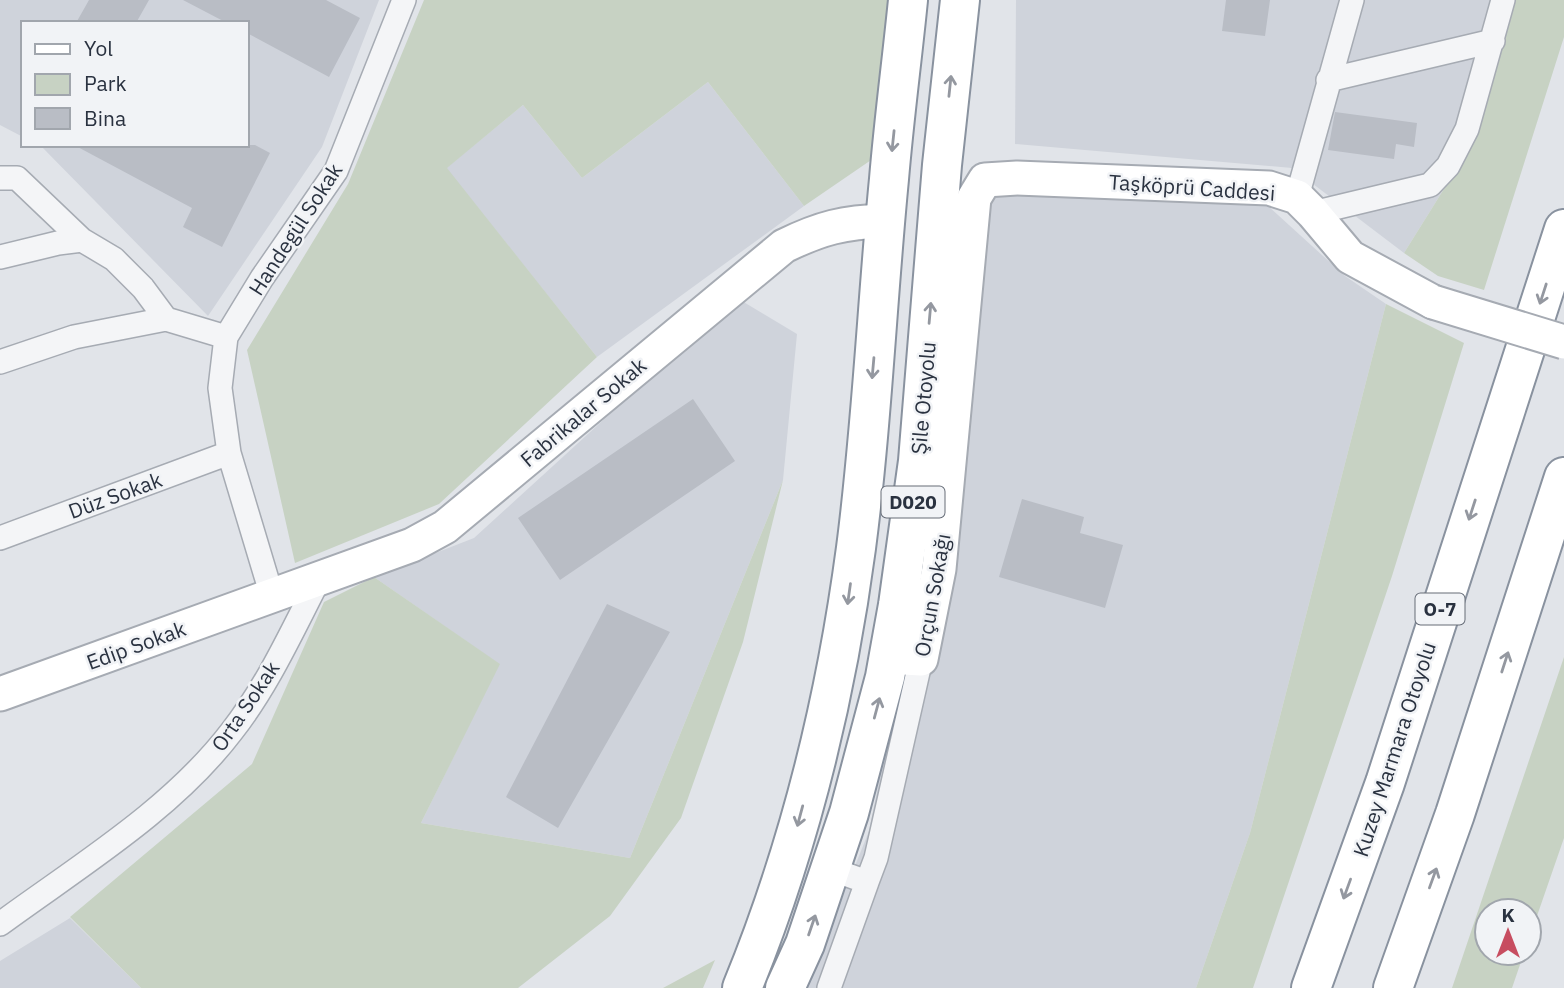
<svg xmlns="http://www.w3.org/2000/svg" width="1564" height="988" font-family="'IBM Plex Sans',sans-serif">
  <rect width="100%" height="100%" fill="#e1e4e9"/>
  <path fill="#cfd3db" d="M0,0H379L322,147L208,316L40,145H247V23H23V137L0,125Z
    M1016,0H1516L1467,152L1404,253L1292,168L1015,144Z
    M708,82L804,206L597,357L446,168L523,105L582,178Z
    M1027,189L1266,204L1345,276L1386,304L1250,833L1196,988H806L869,831L923,560L957,203Z
    M737,298L797,334L783,480L630,858L421,823L499,664L374,577L474,538Z
    M70,918L141,988H0V961Z"/>
  <path fill="#c7d2c3" d="M424,0H891L877,156L804,206L708,82L582,178L523,105L447,168L597,357L439,504L295,563L247,350L348,184Z
    M1516,0H1564V37L1484,290L1438,276L1404,253L1467,152Z
    M1386,304L1464,343L1392,576L1253,988H1196L1250,833Z
    M783,480L743,642L681,818L610,916L518,988H141L70,917L252,764L324,602L374,577L500,664L421,823L630,858Z
    M1564,657V838L1529,939V911H1487V953H1524L1512,988H1452Z
    M715,960L703,988H663Z"/>
  <path fill="#b9bdc5" d="M89,0H149L136,23H76Z
    M183,0H326L360,18L329,77L247,33V23H227Z
    M1226,0H1270L1265,36L1222,31Z
    M1335,112L1417,123L1414,147L1396,144L1394,159L1328,150Z
    M74,145H255L270,153L222,247L183,227L192,208Z
    M693,399L735,461L560,580L518,518Z
    M1022,499L1084,517L1080,533L1123,545L1105,608L999,577Z
    M607,604L670,632L558,828L506,797Z"/>
  <g fill="none" stroke-linecap="round" stroke-linejoin="round">
    <defs>
      <path id="street" d="M1328,80L1493,41
        M0,178H17L82,240L114,259L143,288L166,319L226,337
        M1297,197L1352,0
        M1313,213L1430,185L1448,166L1467,129L1503,0
        M0,257L58,243L82,240
        M0,362L74,337L166,319
        M0,538L229,453
        M272,596L229,453L220,388L226,337L262,278L336,171L404,0
        M831,869L867,882L876,858L921,659
        M0,924C79,866 172,810 232,731C268,685 292,631 319,579
        M829,988L867,882"/>
      <path id="secondary" d="M888,657L921,659L939,569L974,198L985,180L1017,178L1269,188L1297,197L1313,213L1350,257L1433,302
        M0,694L412,545L445,527L784,246C821,228 844,222 885,221"/>
      <path id="highway" d="M742,988C799,849 836,698 856,548C872,426 877,302 889,179C894,119 902,60 908,0
        M785,988L805,944L849,813L885,677L898,605L918,461L942,165L960,0
        M1311,988L1385,783L1564,229
        M1393,988L1455,814L1564,477"/>
    </defs>
    <use href="#street" stroke="#a6abb3" stroke-width="26"/>
    <use href="#secondary" stroke="#a6abb3" stroke-width="37"/>
    <use href="#highway" stroke="#89929f" stroke-width="42"/>
    <use href="#street" stroke="#f4f5f7" stroke-width="23"/>
    <use href="#secondary" stroke="#fff" stroke-width="33"/>
    <use href="#highway" stroke="#fff" stroke-width="38"/>
    <defs>
      <path id="secondary-bridge" d="M1433,302L1564,342"/>
    </defs>
    <use href="#secondary-bridge" stroke="#a6abb3" stroke-width="37" stroke-linecap="butt"/>
    <use href="#secondary-bridge" stroke="#fff" stroke-width="33"/>
  </g>
  <defs><path id="oneway-shaft" d="M-6 0H5M1.5-3L5.5 0L1.5 3" fill="none" stroke-width="1.6" stroke-linecap="round" stroke-linejoin="round" transform="scale(1.75)"/></defs>
  <g stroke="#9498a0">
    <use href="#oneway-shaft" transform="translate(950 86) rotate(-84)"/>
    <use href="#oneway-shaft" transform="translate(893 141) rotate(96)"/>
    <use href="#oneway-shaft" transform="translate(1543 294) rotate(108)"/>
    <use href="#oneway-shaft" transform="translate(930 313) rotate(-85)"/>
    <use href="#oneway-shaft" transform="translate(873 368) rotate(95)"/>
    <use href="#oneway-shaft" transform="translate(1472 510) rotate(108)"/>
    <use href="#oneway-shaft" transform="translate(849 594) rotate(98)"/>
    <use href="#oneway-shaft" transform="translate(1505 662) rotate(-72)"/>
    <use href="#oneway-shaft" transform="translate(877 708) rotate(-75)"/>
    <use href="#oneway-shaft" transform="translate(800 816) rotate(105)"/>
    <use href="#oneway-shaft" transform="translate(1433 878) rotate(-70)"/>
    <use href="#oneway-shaft" transform="translate(1347 889) rotate(110)"/>
    <use href="#oneway-shaft" transform="translate(812 925) rotate(-71)"/>
  </g>
  <g text-anchor="middle" dominant-baseline="central" stroke-width="5" stroke-linejoin="round" paint-order="stroke">
    <g fill="#f1f3f6" stroke="#666c77" stroke-width="2">
      <rect x="881.5" y="486.5" width="63" height="31" rx="5"/>
      <rect x="1415.5" y="593.5" width="49" height="31" rx="5"/>
    </g>
    <g font-size="19" font-weight="bold" fill="#2a3240">
      <text x="913" y="502">D020</text>
      <text x="1440" y="609">O-7</text>
    </g>
    <g font-size="21" fill="#2a3240" stroke="#f1f3f6">
      <text transform="translate(1192 187) rotate(4)">Taşköprü Caddesi</text>
      <text transform="translate(295 229) rotate(-57)">Handegül Sokak</text>
      <text transform="translate(923 398) rotate(-85)">Şile Otoyolu</text>
      <text transform="translate(583 412) rotate(-40)">Fabrikalar Sokak</text>
      <text transform="translate(115 495) rotate(-20)">Düz Sokak</text>
      <text transform="translate(932 595) rotate(-80)">Orçun Sokağı</text>
      <text transform="translate(136 645) rotate(-20)">Edip Sokak</text>
      <text transform="translate(245 706) rotate(-56)">Orta Sokak</text>
      <text transform="translate(1394 749) rotate(-72)">Kuzey Marmara Otoyolu</text>
    </g>
  </g>
  <rect x="21" y="21" width="228" height="126" fill="#f1f3f6" stroke="#a1a6ad" stroke-width="2"/>
  <rect x="35" y="44" width="35" height="10" fill="#ffffff" stroke="#a1a6ad" stroke-width="2"/>
  <text x="84" y="56" font-size="21" fill="#2a3240">Yol</text>
  <rect x="35" y="74" width="35" height="21" fill="#c7d2c3" stroke="#a1a6ad" stroke-width="2"/>
  <text x="84" y="91" font-size="21" fill="#2a3240">Park</text>
  <rect x="35" y="108" width="35" height="21" fill="#b9bdc5" stroke="#a1a6ad" stroke-width="2"/>
  <text x="84" y="126" font-size="21" fill="#2a3240">Bina</text>
  <g transform="translate(1508 932)"><circle r="33" fill="#f1f3f6" stroke="#a1a6ad" stroke-width="2"/>
  <path d="M0-5L12 26L0 18L-12 26Z" fill="#c74d60"/>
  <text y="-10" font-size="19" font-weight="bold" text-anchor="middle" fill="#2a3240">K</text>
  </g>
</svg>
